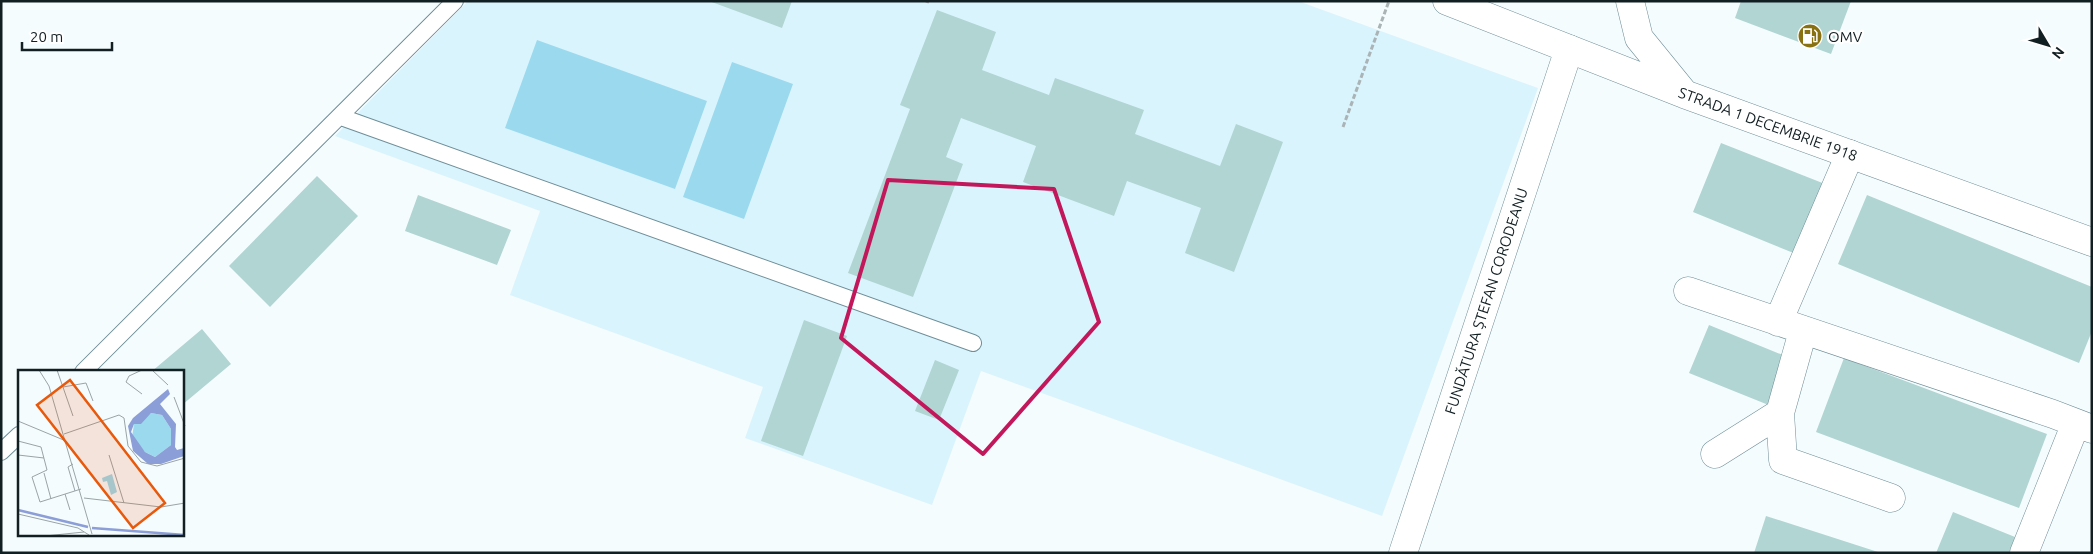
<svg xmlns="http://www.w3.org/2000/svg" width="2093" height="554" font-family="Ubuntu,sans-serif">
  <rect width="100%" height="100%" fill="#f5fcfe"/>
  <path fill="#daf4fd" d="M468,1H1298L1538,88L1382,516L981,371L932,505L745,438L763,387L510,295L540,211L335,136Z"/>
  <path fill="#9bdaee" d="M537,40L707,101L675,189L505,128Z
    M732,62L793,84L744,219L683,197Z"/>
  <path fill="#b0d5d3" d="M709,1H792L782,28Z
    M1741,1H1851L1831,54L1735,18Z
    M937,10L996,32L982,70L1049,95L1055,78L1144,110L1135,134L1220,166L1236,124L1283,142L1234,272L1185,253L1201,208L1127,181L1114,216L1023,182L1036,146L961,118L946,157L963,164L913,297L848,273L910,109L900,105Z
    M1721,143L1825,184L1796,254L1693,212Z
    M317,176L358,216L270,307L229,266Z
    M418,195L511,230L497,265L405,231Z
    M1867,195L2092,287V331L2079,363L1838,264Z
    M804,320L847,336L803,456L761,441Z
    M1709,325L1790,358L1771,406L1689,373Z
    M202,329L231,364L182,405V372H151Z
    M1844,358L2047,434L2019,508L1816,432Z
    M935,360L959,370L939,420L915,411Z
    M1953,512L2015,537L2009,553H1936Z
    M1766,516L1878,552V553H1754Z"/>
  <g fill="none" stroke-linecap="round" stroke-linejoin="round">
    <defs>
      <path id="service" d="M341,117L973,343
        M83,372L455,1
        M1,452L19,435"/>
      <path id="minor" d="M1688,291L2053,414L2092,429
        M1778,322L1850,154
        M1780,413L1783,460L1891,498
        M1715,454L1780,413L1803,331
        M1403,553L1569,49
        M2024,553L2076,423"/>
      <path id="primary" d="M1447,1L1684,94L2092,242
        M1630,1L1639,38L1683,92"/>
    </defs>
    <use href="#service" stroke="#6e8e98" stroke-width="18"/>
    <use href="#minor" stroke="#6e8e98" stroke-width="29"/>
    <use href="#primary" stroke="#6e8e98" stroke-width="29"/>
    <path stroke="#aab3b5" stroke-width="3" stroke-dasharray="5 2.5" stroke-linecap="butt" d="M926,1L929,2
      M1343,127L1389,1"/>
    <use href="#service" stroke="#fff" stroke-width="16"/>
    <use href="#minor" stroke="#fff" stroke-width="28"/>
    <use href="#primary" stroke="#fff" stroke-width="28"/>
  </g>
  <path fill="none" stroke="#c2185b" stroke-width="4" stroke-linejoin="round" d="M888,180L1054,189L1099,322L983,454L841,338Z"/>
  <defs>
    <symbol id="fuel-disc" viewBox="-11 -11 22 22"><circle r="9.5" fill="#897010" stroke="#fff"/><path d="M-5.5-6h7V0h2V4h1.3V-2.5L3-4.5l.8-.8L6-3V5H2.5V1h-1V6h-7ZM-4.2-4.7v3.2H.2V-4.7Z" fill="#fff"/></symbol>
  </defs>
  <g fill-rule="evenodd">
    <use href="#fuel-disc" x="1796" y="22" width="28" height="28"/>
  </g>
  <g text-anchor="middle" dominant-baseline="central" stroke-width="4.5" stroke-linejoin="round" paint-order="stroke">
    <g font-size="15" fill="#111e22" stroke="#fff" text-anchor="start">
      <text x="1828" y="36">OMV</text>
    </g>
    <g font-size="15" fill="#111e22" stroke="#fff">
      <text transform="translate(1768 124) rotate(20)">STRADA 1 DECEMBRIE 1918</text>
      <text transform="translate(1486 301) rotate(-72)">FUNDĂTURA ȘTEFAN CORODEANU</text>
    </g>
  </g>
  <g transform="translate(18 370)">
    <rect width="166" height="166" fill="#f5fcfe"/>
    <path d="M133,43L144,45L153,59V75L137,87L127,82L114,67L116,54ZM94,104L99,122L93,125L89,111L85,112L84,108Z" fill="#9bdaee"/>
    <path d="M150,19L152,24L142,34L158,54L157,77L159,80L166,78V86L143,94H130L115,81L110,56L115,48ZM133,43L144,45L153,59V75L137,87L127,82L113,62L116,54H123Z" fill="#8b9ed7" fill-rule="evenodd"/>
    <path fill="none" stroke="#8b9ed7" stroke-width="2.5" d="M0,140L70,157M74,158L167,165"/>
    <path fill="none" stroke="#9aa3a6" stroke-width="1" d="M21,0L31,16L74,164M39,0L55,46M124,0L111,6L108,12L124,24M134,0L150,15M45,17L68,13L75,31M156,27L167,56M0,51L48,71M46,64L101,45L106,48L110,76L123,92L139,96L167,88M0,71L23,77L29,100L14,107L22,132L63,119M0,85L26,88M91,85L106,133M55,94L50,97L57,121M26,103L33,129M47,124L52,140M66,128L143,137L167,133M0,144L60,158L71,165M27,166L66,162"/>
    <path fill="#e8590c" fill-opacity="0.15" stroke="#e8590c" stroke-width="2.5" d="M52,10L147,133L115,158L19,35Z"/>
    <rect width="166" height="166" fill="none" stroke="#111e22" stroke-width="2.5"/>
  </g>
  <rect width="2093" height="554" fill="none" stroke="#111e22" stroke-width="5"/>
  <g transform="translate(2048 45) rotate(128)" stroke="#ffffff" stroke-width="4" paint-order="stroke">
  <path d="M0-4L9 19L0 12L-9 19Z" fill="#111e22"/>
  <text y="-8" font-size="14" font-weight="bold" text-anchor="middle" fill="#111e22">N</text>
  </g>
  <path d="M22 42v8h90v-8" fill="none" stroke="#111e22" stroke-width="2.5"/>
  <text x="30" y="42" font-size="15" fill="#111e22" stroke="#ffffff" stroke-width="4" paint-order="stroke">20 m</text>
</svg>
